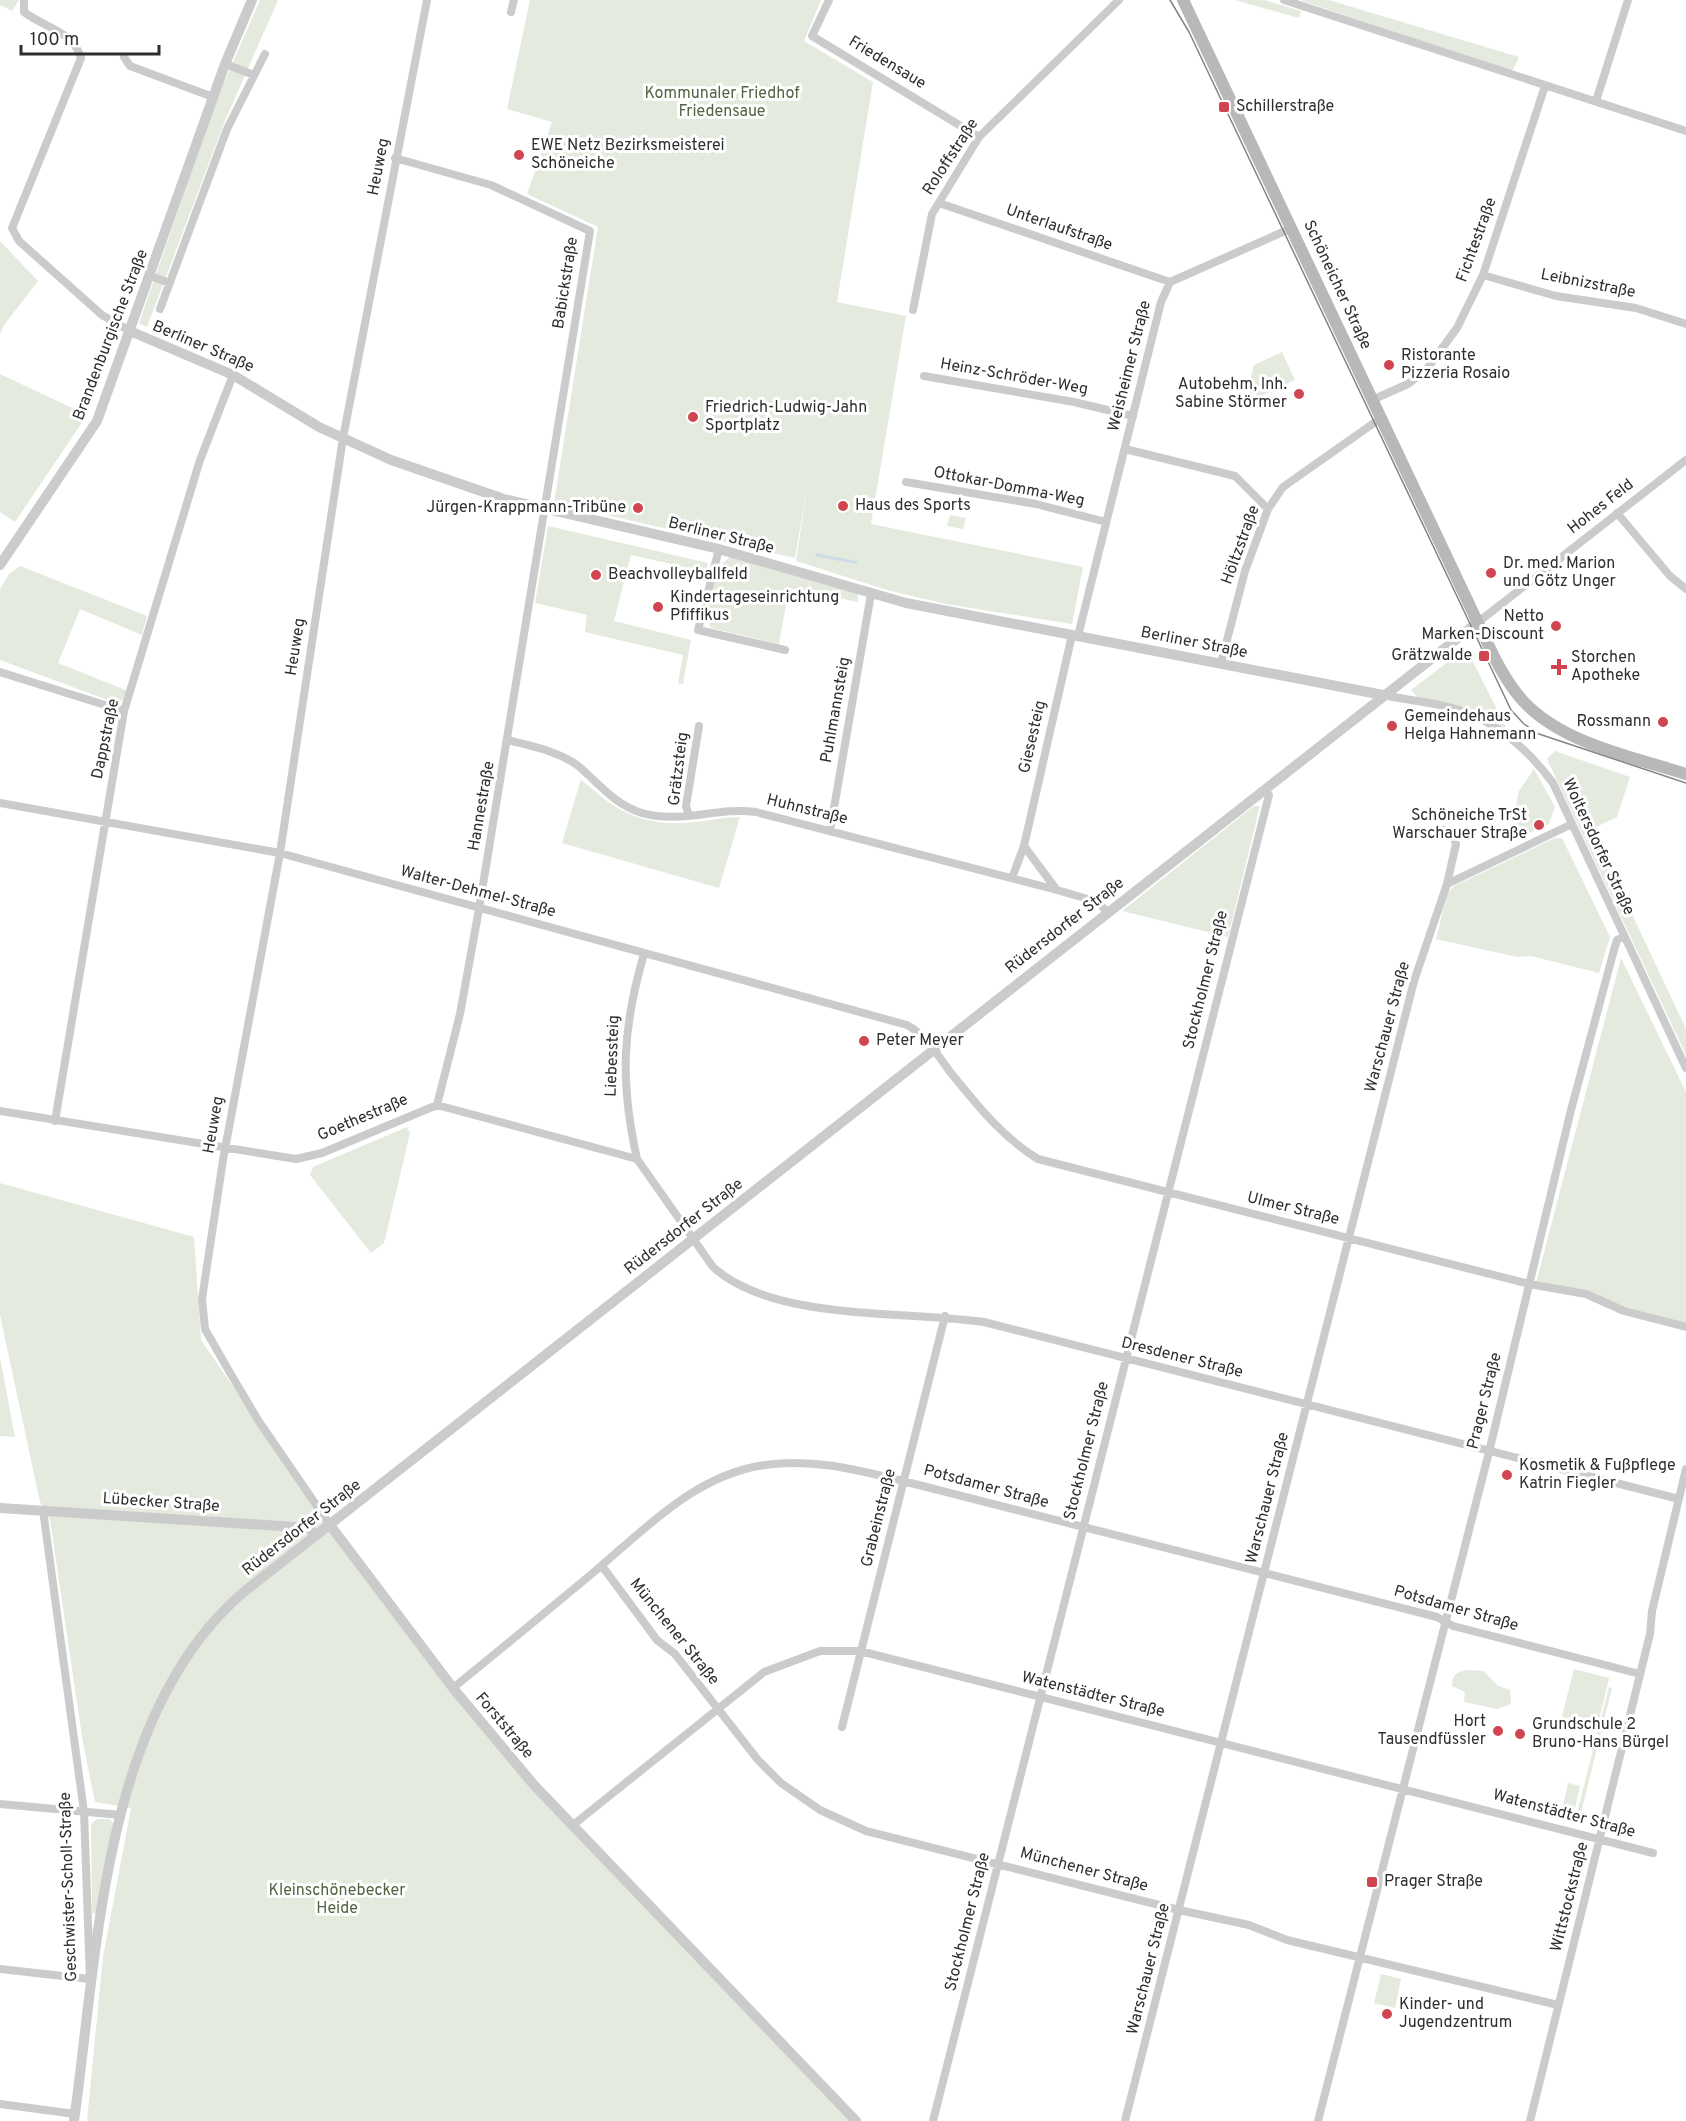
<svg xmlns="http://www.w3.org/2000/svg" width="1686" height="2121" font-family="Overpass,sans-serif">
  <rect width="100%" height="100%" fill="#fff"/>
  <path fill="#e4eade" d="M0,0H19L12,11L0,5Z
    M260,0H278L224,123L147,327L139,323L218,96Z
    M530,0H821L804,41L873,82L837,302L906,316L871,524L1083,567L1072,624L946,604L887,590L796,561L808,482L795,558L554,503L598,227L527,194L552,122L507,109Z
    M1235,0H1264L1301,11L1299,18Z
    M1300,0H1329L1519,57L1512,72Z
    M0,241L38,281L4,325L0,334Z
    M1282,352L1295,380L1261,396L1247,392L1254,365Z
    M0,374L87,415L15,522L0,512Z
    M950,515L966,518L963,529L947,526Z
    M548,526L708,563L707,572L631,555L614,621L691,640L683,684L678,683L683,655L585,632L587,615L535,603Z
    M730,557L858,594V602L789,588L779,644L711,628L706,615L718,567Z
    M20,566L147,616L142,635L80,609L58,663L128,691L122,701L113,702L0,660V589L9,574Z
    M1462,651L1469,654L1509,733L1420,699L1411,690Z
    M1555,751L1630,777L1617,817L1592,829L1686,1029V1055L1547,759Z
    M1534,769L1555,807L1549,824L1508,843L1519,791Z
    M581,779C613,809 638,825 685,823C703,822 721,817 740,817L719,888L562,843Z
    M1254,806H1260L1228,937L1122,911Z
    M1555,838H1562L1610,937L1599,973L1531,956L1517,957L1436,939L1447,894L1454,886Z
    M1621,958L1686,1092V1324L1536,1283Z
    M407,1127L410,1133L384,1243L371,1253L310,1175L313,1167Z
    M0,1183L194,1237L201,1340L373,1590L518,1773L849,2121H87L103,1957L131,1808L95,1802L83,1743L50,1520L40,1502L0,1315Z
    M0,1357L15,1437L0,1436Z
    M1574,1669L1609,1678L1596,1733L1560,1724Z
    M1467,1670L1484,1671L1498,1686L1510,1690L1511,1704L1497,1709L1464,1702L1465,1692L1452,1686C1452,1675 1456,1672 1467,1670Z
    M1609,1687L1612,1688L1581,1813H1577Z
    M1568,1783L1580,1786L1575,1808L1563,1805Z
    M97,1819H110L114,1825L97,1914L92,1913L91,1824Z
    M1381,1974L1401,1979L1395,2008L1374,2003Z"/>
  <path fill="#ccdde8" d="M815,553L857,561L858,564L817,557Z"/>
  <g fill="none" stroke-linecap="round" stroke-linejoin="round">
    <path stroke="#cbcbcb" stroke-width="8" d="M24,0V12C45,28 73,31 81,58L12,228L19,241L102,315L130,331
      M829,0L812,36L979,137
      M1284,0L1686,131
      M511,12L514,0
      M124,57L130,66L213,97
      M225,64L254,75
      M1596,101L1628,0
      M395,158L491,185L590,231L479,909L460,1014L437,1105
      M939,203L1170,282
      M1483,275L1556,296L1636,308L1686,324
      M150,276L170,283
      M160,309L227,129L265,54
      M913,310L932,214L979,137L1119,0
      M924,376L1074,402L1133,416
      M1372,400L1408,384L1426,370L1457,328L1483,275L1545,86
      M1125,449L1235,476L1268,509
      M906,482L1036,504L1106,522
      M1617,513L1670,576L1686,589
      M719,549L698,630L785,650
      M1477,623L1686,460
      M1078,636L1161,302L1170,282L1292,228
      M1221,663L1245,571L1268,509L1283,487L1381,418
      M0,672L124,711
      M1383,695C1411,701 1444,703 1470,714C1504,728 1532,755 1553,783L1686,1068
      M508,740C530,746 558,751 577,765C599,783 613,804 642,813C680,824 717,807 756,812L1057,890L1098,902L1107,912
      M0,803L280,853L907,1025C926,1035 938,1056 951,1073C977,1105 1002,1137 1038,1159L1529,1284L1586,1294L1624,1311L1686,1327
      M689,816L686,806L699,726
      M1444,830L1452,834L1456,844L1447,884
      M830,831L871,594
      M1024,846L1056,889
      M1012,878L1024,846L1072,635
      M0,1111L296,1159L322,1153L437,1105L637,1159L713,1267C774,1322 905,1310 984,1322L1679,1499
      M55,1121L124,711L200,460L233,375
      M637,1159C620,1082 622,1029 644,954
      M330,1525L258,1420L229,1371L205,1329L202,1299L223,1160L280,853L343,438L427,0
      M602,1566L657,1640L675,1654L758,1760L781,1783L820,1810L866,1831L1179,1910L1249,1925L1287,1940L1558,2005
      M453,1688C500,1650 547,1611 594,1572C644,1530 696,1474 765,1465C813,1458 857,1470 903,1481L1437,1617L1453,1626L1640,1674
      M842,1727L945,1316
      M0,1804L121,1815
      M573,1825L764,1672L820,1651H860L1653,1853
      M0,1969L90,1979L84,1812L43,1510
      M0,2104L75,2114
      M933,2121L1269,795L1265,790
      M1125,2121L1414,981L1447,884L1572,824
      M1318,2121L1489,1452L1571,1110L1614,950L1617,940L1623,937
      M1530,2121L1650,1634L1652,1611L1686,1469"/>
    <path stroke="#cbcbcb" stroke-width="10" d="M130,331L233,375L319,427L391,460L504,499L719,549L906,603L1383,695
      M0,565L97,421L225,64L252,0
      M0,1508L295,1527L308,1528L317,1535
      M330,1525L453,1688L534,1785L856,2121
      M74,2121C98,1950 103,1710 245,1591L1477,623"/>
    <path stroke="#b8b8b8" stroke-width="12" d="M1183,0L1486,640C1496,662 1508,685 1524,702C1564,744 1633,757 1686,774"/>
    <path stroke="#838383" stroke-width="1.5" d="M1170,0L1189,32L1511,710L1524,724L1539,734L1686,783"/>
  </g>
  <g fill="#d04550" stroke="#fff" stroke-width="2">
    <rect x="1218" y="101" width="12" height="12" rx="3"/>
    <circle cx="519" cy="155" r="6"/>
    <circle cx="1389" cy="365" r="6"/>
    <circle cx="1299" cy="394" r="6"/>
    <circle cx="693" cy="417" r="6"/>
    <circle cx="843" cy="506" r="6"/>
    <circle cx="638" cy="508" r="6"/>
    <circle cx="1491" cy="573" r="6"/>
    <circle cx="596" cy="575" r="6"/>
    <circle cx="658" cy="607" r="6"/>
    <circle cx="1556" cy="626" r="6"/>
    <rect x="1478" y="650" width="12" height="12" rx="3"/>
    <path d="M1556 658h6v6h6v6h-6v6h-6v-6h-6v-6h6z"/>
    <circle cx="1663" cy="722" r="6"/>
    <circle cx="1392" cy="726" r="6"/>
    <circle cx="1539" cy="825" r="6"/>
    <circle cx="864" cy="1041" r="6"/>
    <circle cx="1507" cy="1475" r="6"/>
    <circle cx="1498" cy="1731" r="6"/>
    <circle cx="1520" cy="1734" r="6"/>
    <rect x="1366" y="1876" width="12" height="12" rx="3"/>
    <circle cx="1387" cy="2014" r="6"/>
  </g>
  <g text-anchor="middle" dominant-baseline="central" stroke-width="6" stroke-linejoin="round" paint-order="stroke">
    <g font-size="16" fill="#2e2e2e" stroke="#fff">
      <text transform="translate(887 63) rotate(31)">Friedensaue</text>
      <text transform="translate(951 157) rotate(-57)">Roloffstraße</text>
      <text transform="translate(379 167) rotate(-79)">Heuweg</text>
      <text transform="translate(1059 228) rotate(19)">Unterlaufstraße</text>
      <text transform="translate(1477 240) rotate(-70)">Fichtestraße</text>
      <text transform="translate(566 283) rotate(-81)">Babickstraße</text>
      <text transform="translate(1588 284) rotate(11)">Leibnizstraße</text>
      <text transform="translate(1337 285) rotate(65)">Schöneicher Straße</text>
      <text transform="translate(111 335) rotate(-69)">Brandenburgische Straße</text>
      <text transform="translate(203 347) rotate(23)">Berliner Straße</text>
      <text transform="translate(1130 366) rotate(-76)">Weisheimer Straße</text>
      <text transform="translate(1014 377) rotate(10)">Heinz-Schröder-Weg</text>
      <text transform="translate(1009 487) rotate(11)">Ottokar-Domma-Weg</text>
      <text transform="translate(1601 507) rotate(-38)">Hohes Feld</text>
      <text transform="translate(721 536) rotate(14)">Berliner Straße</text>
      <text transform="translate(1241 545) rotate(-70)">Höltzstraße</text>
      <text transform="translate(1194 643) rotate(11)">Berliner Straße</text>
      <text transform="translate(296 647) rotate(-81)">Heuweg</text>
      <text transform="translate(836 710) rotate(-80)">Puhlmannsteig</text>
      <text transform="translate(1033 737) rotate(-77)">Giesesteig</text>
      <text transform="translate(106 739) rotate(-78)">Dappstraße</text>
      <text transform="translate(679 769) rotate(-83)">Grätzsteig</text>
      <text transform="translate(482 806) rotate(-80)">Hannestraße</text>
      <text transform="translate(807 810) rotate(14)">Huhnstraße</text>
      <text transform="translate(1598 847) rotate(65)">Woltersdorfer Straße</text>
      <text transform="translate(478 892) rotate(15)">Walter-Dehmel-Straße</text>
      <text transform="translate(1065 926) rotate(-38)">Rüdersdorfer Straße</text>
      <text transform="translate(1206 980) rotate(-76)">Stockholmer Straße</text>
      <text transform="translate(1388 1027) rotate(-75)">Warschauer Straße</text>
      <text transform="translate(613 1056) rotate(-88)">Liebessteig</text>
      <text transform="translate(363 1118) rotate(-23)">Goethestraße</text>
      <text transform="translate(214 1125) rotate(-80)">Heuweg</text>
      <text transform="translate(1293 1209) rotate(14)">Ulmer Straße</text>
      <text transform="translate(684 1227) rotate(-38)">Rüdersdorfer Straße</text>
      <text transform="translate(1182 1358) rotate(14)">Dresdener Straße</text>
      <text transform="translate(1485 1401) rotate(-76)">Prager Straße</text>
      <text transform="translate(1087 1451) rotate(-76)">Stockholmer Straße</text>
      <text transform="translate(986 1487) rotate(15)">Potsdamer Straße</text>
      <text transform="translate(1268 1498) rotate(-76)">Warschauer Straße</text>
      <text transform="translate(161 1503) rotate(4)">Lübecker Straße</text>
      <text transform="translate(879 1518) rotate(-76)">Grabeinstraße</text>
      <text transform="translate(302 1528) rotate(-38)">Rüdersdorfer Straße</text>
      <text transform="translate(1456 1609) rotate(16)">Potsdamer Straße</text>
      <text transform="translate(674 1632) rotate(51)">Münchener Straße</text>
      <text transform="translate(1093 1695) rotate(14)">Watenstädter Straße</text>
      <text transform="translate(504 1726) rotate(50)">Forststraße</text>
      <text transform="translate(1564 1814) rotate(15)">Watenstädter Straße</text>
      <text transform="translate(1084 1870) rotate(15)">Münchener Straße</text>
      <text transform="translate(69 1887) rotate(-92)">Geschwister-Scholl-Straße</text>
      <text transform="translate(1570 1897) rotate(-76)">Wittstockstraße</text>
      <text transform="translate(968 1922) rotate(-76)">Stockholmer Straße</text>
      <text transform="translate(1149 1969) rotate(-76)">Warschauer Straße</text>
    </g>
    <g font-size="16" fill="#526541" stroke="#fff">
      <text x="722" y="94">Kommunaler Friedhof<tspan x="722" dy="18">Friedensaue</tspan></text>
      <text x="337" y="1891">Kleinschönebecker<tspan x="337" dy="18">Heide</tspan></text>
    </g>
    <g font-size="16" fill="#2e2e2e" stroke="#fff" text-anchor="start">
      <text x="1236" y="107">Schillerstraße</text>
      <text x="531" y="146">EWE Netz Bezirksmeisterei<tspan x="531" dy="18">Schöneiche</tspan></text>
      <text x="1401" y="356">Ristorante<tspan x="1401" dy="18">Pizzeria Rosaio</tspan></text>
      <text x="1287" y="385" text-anchor="end">Autobehm, Inh.<tspan x="1287" dy="18">Sabine Störmer</tspan></text>
      <text x="705" y="408">Friedrich-Ludwig-Jahn<tspan x="705" dy="18">Sportplatz</tspan></text>
      <text x="855" y="506">Haus des Sports</text>
      <text x="626" y="508" text-anchor="end">Jürgen-Krappmann-Tribüne</text>
      <text x="1503" y="564">Dr. med. Marion<tspan x="1503" dy="18">und Götz Unger</tspan></text>
      <text x="608" y="575">Beachvolleyballfeld</text>
      <text x="670" y="598">Kindertageseinrichtung<tspan x="670" dy="18">Pfiffikus</tspan></text>
      <text x="1544" y="617" text-anchor="end">Netto<tspan x="1544" dy="18">Marken-Discount</tspan></text>
      <text x="1472" y="656" text-anchor="end">Grätzwalde</text>
      <text x="1571" y="658">Storchen<tspan x="1571" dy="18">Apotheke</tspan></text>
      <text x="1404" y="717">Gemeindehaus<tspan x="1404" dy="18">Helga Hahnemann</tspan></text>
      <text x="1651" y="722" text-anchor="end">Rossmann</text>
      <text x="1527" y="816" text-anchor="end">Schöneiche TrSt<tspan x="1527" dy="18">Warschauer Straße</tspan></text>
      <text x="876" y="1041">Peter Meyer</text>
      <text x="1519" y="1466">Kosmetik &amp; Fußpflege<tspan x="1519" dy="18">Katrin Fiegler</tspan></text>
      <text x="1486" y="1722" text-anchor="end">Hort<tspan x="1486" dy="18">Tausendfüssler</tspan></text>
      <text x="1532" y="1725">Grundschule 2<tspan x="1532" dy="18">Bruno-Hans Bürgel</tspan></text>
      <text x="1384" y="1882">Prager Straße</text>
      <text x="1399" y="2005">Kinder- und<tspan x="1399" dy="18">Jugendzentrum</tspan></text>
    </g>
  </g>
  <path d="M21 45v9h138v-9" fill="none" stroke="#2e2e2e" stroke-width="3"/>
  <text x="30" y="45" font-size="18" fill="#2e2e2e" stroke="#ffffff" stroke-width="4.5" paint-order="stroke">100 m</text>
</svg>
